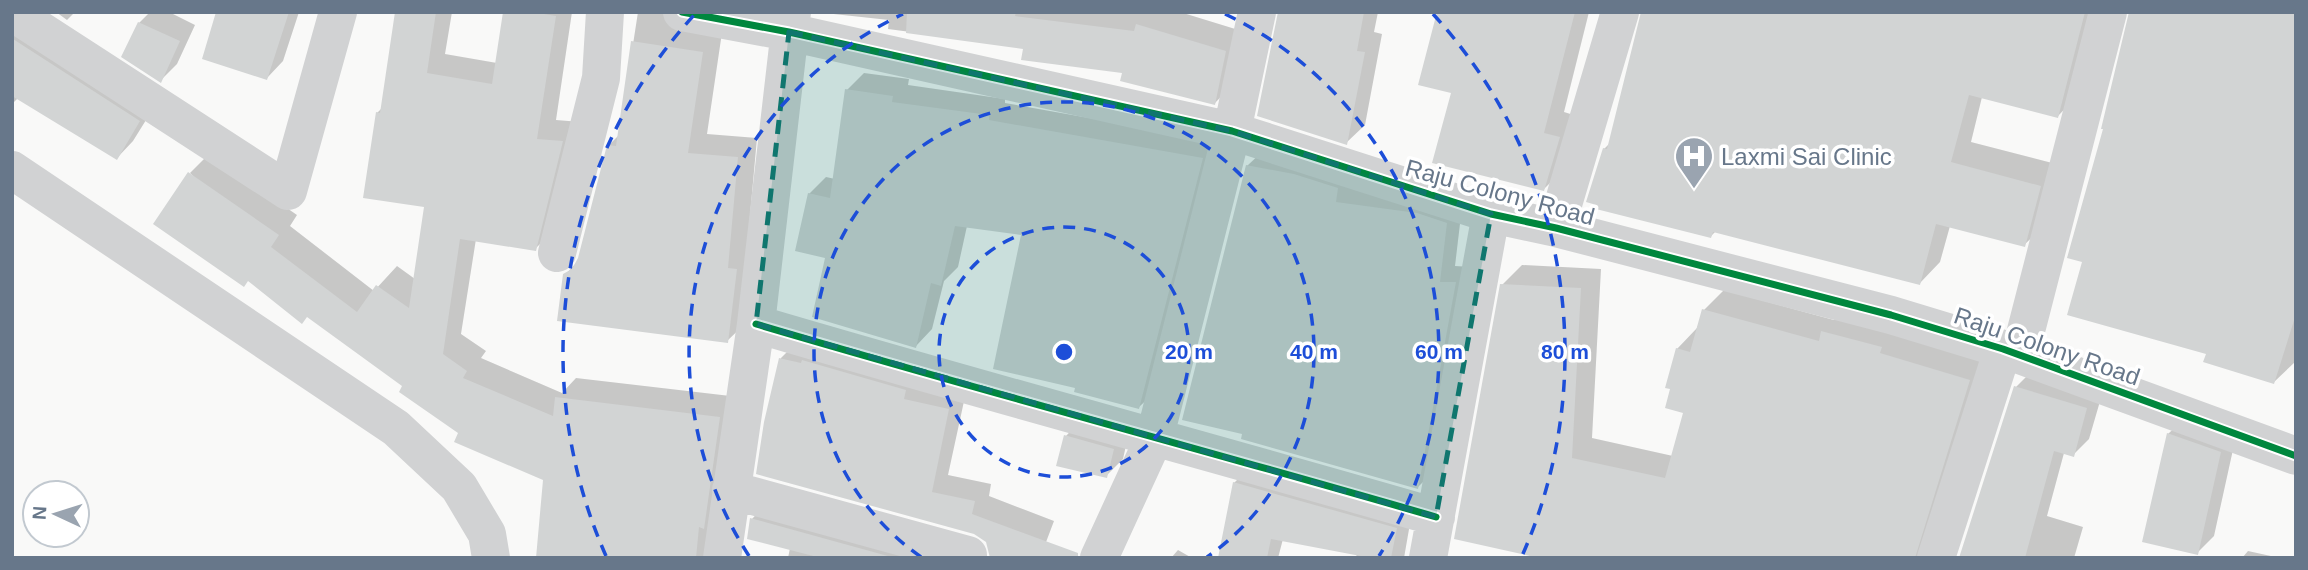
<svg xmlns="http://www.w3.org/2000/svg" width="2308" height="570" font-family="Helvetica,sans-serif">
  <rect width="100%" height="100%" fill="#f9f9f8"/>
  <path fill="#0003" d="M12,12L156,104L133,141L117,158L18,98L12,104Z
    M56,12H75L67,20Z
    M150,12H169L195,25L177,64L161,80L124,56L139,23Z
    M218,12H299L283,61L267,78Z
    M397,12H452L445,54L497,63L504,12H572L556,120L581,122L555,229L535,249L476,239L461,334L486,351L481,358L562,393L576,378L739,397L709,558L537,557L545,479L460,432L405,386L190,173L209,154L297,215L290,226L374,291L397,266L415,279L426,206L377,113L382,108Z
    M638,12H693L724,19L707,134L757,138L747,249V322L727,341L565,275L579,260L608,146L619,135Z
    M815,12H1180L1245,32L1234,83L1215,103L1124,72L1024,47L888,29L889,20Z
    M1280,12H1378L1374,32L1382,34L1365,125L1346,143Z
    M1439,12H1589L1564,112L1580,117L1564,169L1544,189L1453,92Z
    M1643,12H2100L2078,95L2058,116L1982,97L1971,142L2060,165L2045,225L2024,245L1950,226L1940,262L1920,283L1716,231L1711,236L1604,149L1610,143Z
    M2296,12V358L2295,362L2274,382L2208,353L2084,261L2088,194Z
    M864,73L909,79L908,85L1005,99V103L1219,141L1156,391L1139,407L1023,234L967,226L958,267L944,281L932,329L916,346L828,257L809,194L826,177L835,179L847,90Z
    M1264,150L1462,207L1455,266L1472,267L1434,471L1418,487L1247,166Z
    M1522,265L1601,269L1592,438L1673,456L1685,412L1672,388L1677,349L1697,328L1704,310L1724,290L1834,320L1843,312L1989,360L1928,558H1547L1502,285Z
    M798,341L966,392L948,475L991,484L989,496L1054,521L1040,558L987,541L975,532L766,422L781,358Z
    M2032,371L2103,391L2089,439L2073,455L2064,453L2047,516L2083,527L2074,558H1969L2016,387Z
    M2185,418L2236,436L2214,536L2197,553L2168,434Z
    M1082,419L1129,432L1123,459L1106,476L1066,436Z
    M1251,466L1412,512L1404,558H1356L1357,553L1283,539L1278,558H1220L1234,483Z
    M769,501L974,558H788L790,548L752,519Z
    M1178,550L1192,558H1171Z
    M2248,551L2280,558H2242Z"/>
  <path fill="#d2d4d4" d="M216,12H289L267,80L202,59Z
    M395,12H436L427,73L492,84L503,12H532L556,16L537,139L563,141L536,251L460,239L443,354L467,371L463,378L553,416L555,397L720,417L704,529L699,527L696,558H536L543,480L454,442L458,433L399,392L402,386L307,317L302,324L248,281L244,287L153,224L188,172L279,235L271,247L357,312L376,285L409,308L424,207L363,198L376,112L380,113Z
    M907,12H1016L1015,16L1134,31L1136,24L1226,51L1215,105L1120,81L1122,73L1021,60L1023,49L906,33Z
    M1278,12H1364L1357,51L1365,52L1347,145L1257,116Z
    M1437,12H1575L1544,133L1560,137L1544,191L1432,163L1451,93L1418,85Z
    M1641,12H2085L2058,118L1969,95L1951,162L2041,186L2025,247L1936,224L1920,285L1713,232L1711,238L1592,208L1593,204L1586,202L1603,148L1607,149Z
    M2129,12H2296V314L2274,384L2203,362L2206,354L2067,315L2082,262L2067,258L2103,129H2101Z
    M138,22L180,41L161,83L121,57Z
    M13,39L140,121L117,160L12,96Z
    M631,41L703,52L688,153L738,157L728,268L737,269L728,343L557,321L563,274L572,269L578,258L607,145L616,146Z
    M845,89L893,96L892,102L989,115V120L1203,158L1139,409L1074,392L1075,388L993,369L1021,235L955,226L941,286L931,283L916,348L812,317L825,258L795,251L808,193L830,198Z
    M1246,165L1294,174L1338,188L1336,202L1417,213L1447,223L1440,282H1456L1418,489L1241,439L1242,434L1182,420Z
    M1500,284L1581,288L1572,458L1665,478L1683,413L1665,408L1670,389L1665,388L1676,348L1690,352L1702,309L1819,341L1821,331L1882,347L1880,353L1970,380L1915,558H1539L1454,539Z
    M779,358L801,363L802,360L906,390L904,399L949,409L932,492L975,501L972,514L1078,553V558H990L986,542L974,534L756,474L764,422Z
    M2014,386L2087,408L2074,457L2054,451L2025,558H1959Z
    M2167,433L2221,452L2198,555L2142,542Z
    M1064,435L1114,449L1107,478L1056,466Z
    M1233,482L1397,528L1391,558H1371L1271,539L1267,558H1218Z
    M750,518L895,558H821L747,539Z"/>
  <g fill="none" stroke-linecap="round" stroke-linejoin="round">
    <path stroke="#d1d2d3" stroke-width="38" d="M12,12L288,191L338,12
      M682,12L789,32L1232,131L1491,214L1556,228L1891,315L2003,349L2296,456
      M12,170L396,428L459,487L487,534L491,558
      M1556,228L1620,12
      M557,253L601,78L605,12
      M756,324C982,391 1209,451 1436,517
      M2020,354L2108,12
      M731,490L968,555V558
      M722,558L756,324L792,12
      M1099,558L1155,436L1232,131L1257,12
      M1428,558L1491,214
      M1936,558L2003,349"/>
    <defs>
      <path id="cycleway" d="M682,12L789,32L1232,131L1491,214L1556,228L1891,315L2003,349L2296,456
        M756,324C982,391 1209,451 1436,517"/>
    </defs>
    <use href="#cycleway" stroke="#fff" stroke-width="11"/>
    <use href="#cycleway" stroke="#00873e" stroke-width="7"/>
  </g>
  <path fill="#0f766e" fill-opacity="0.2" stroke="#0f766e" stroke-width="5" stroke-dasharray="14 9" stroke-linejoin="round" d="M789,32L1232,131L1491,214L1436,517L756,324Z"/>
  <g fill="none" stroke="#1d4ed8" stroke-width="3.5" stroke-dasharray="12 9">
    <circle cx="1064" cy="352" r="125"/>
    <path d="M921 557A250 250 0 1 1 1207 557"/>
    <path d="M749 556A375 375 0 0 1 903 14M1225 14A375 375 0 0 1 1379 556"/>
    <path d="M606 556A501 501 0 0 1 695 14M1433 14A501 501 0 0 1 1522 556"/>
  </g>
  <defs>
    <symbol id="hospital-pin" viewBox="-11 -11 22 30"><path d="M0 17L-7.5 6A9.5 9.5 0 1 1 7.5 6Z" fill="#9aa4b0" stroke="#fff"/><path d="M-5-5h3v3.5h4V-5h3V5h-3V1.5h-4V5h-3Z" fill="#fff"/></symbol>
  </defs>
  <g fill-rule="evenodd">
    <use href="#hospital-pin" x="1672" y="134" width="44" height="60"/>
  </g>
  <g text-anchor="middle" dominant-baseline="central" stroke-width="7" stroke-linejoin="round" paint-order="stroke">
    <g font-size="24" fill="#67778a" stroke="#fff" text-anchor="start">
      <text x="1721" y="156">Laxmi Sai Clinic</text>
    </g>
    <g font-size="24" fill="#67778a" stroke="#fff">
      <text transform="translate(1500 192) rotate(15)">Raju Colony Road</text>
      <text transform="translate(2047 346) rotate(19)">Raju Colony Road</text>
    </g>
  </g>
  <circle cx="1064" cy="352" r="10" fill="#1d4ed8" stroke="#fff" stroke-width="3.5"/>
  <g font-size="21" text-anchor="middle" font-weight="bold" fill="#1d4ed8" stroke="#fff" stroke-width="7" stroke-linejoin="round" paint-order="stroke">
    <text x="1189" y="359">20 m</text>
    <text x="1314" y="359">40 m</text>
    <text x="1439" y="359">60 m</text>
    <text x="1565" y="359">80 m</text>
  </g>
  <rect width="2308" height="570" fill="none" stroke="#67778a" stroke-width="28"/>
  <g transform="translate(56 514) rotate(274)"><circle r="33" fill="#ffffff" stroke="#c2c9d0" stroke-width="2"/>
  <path d="M0-5L12 26L0 18L-12 26Z" fill="#9aa4b0"/>
  <text y="-10" font-size="19" font-weight="bold" text-anchor="middle" fill="#67778a">N</text>
  </g>
</svg>
